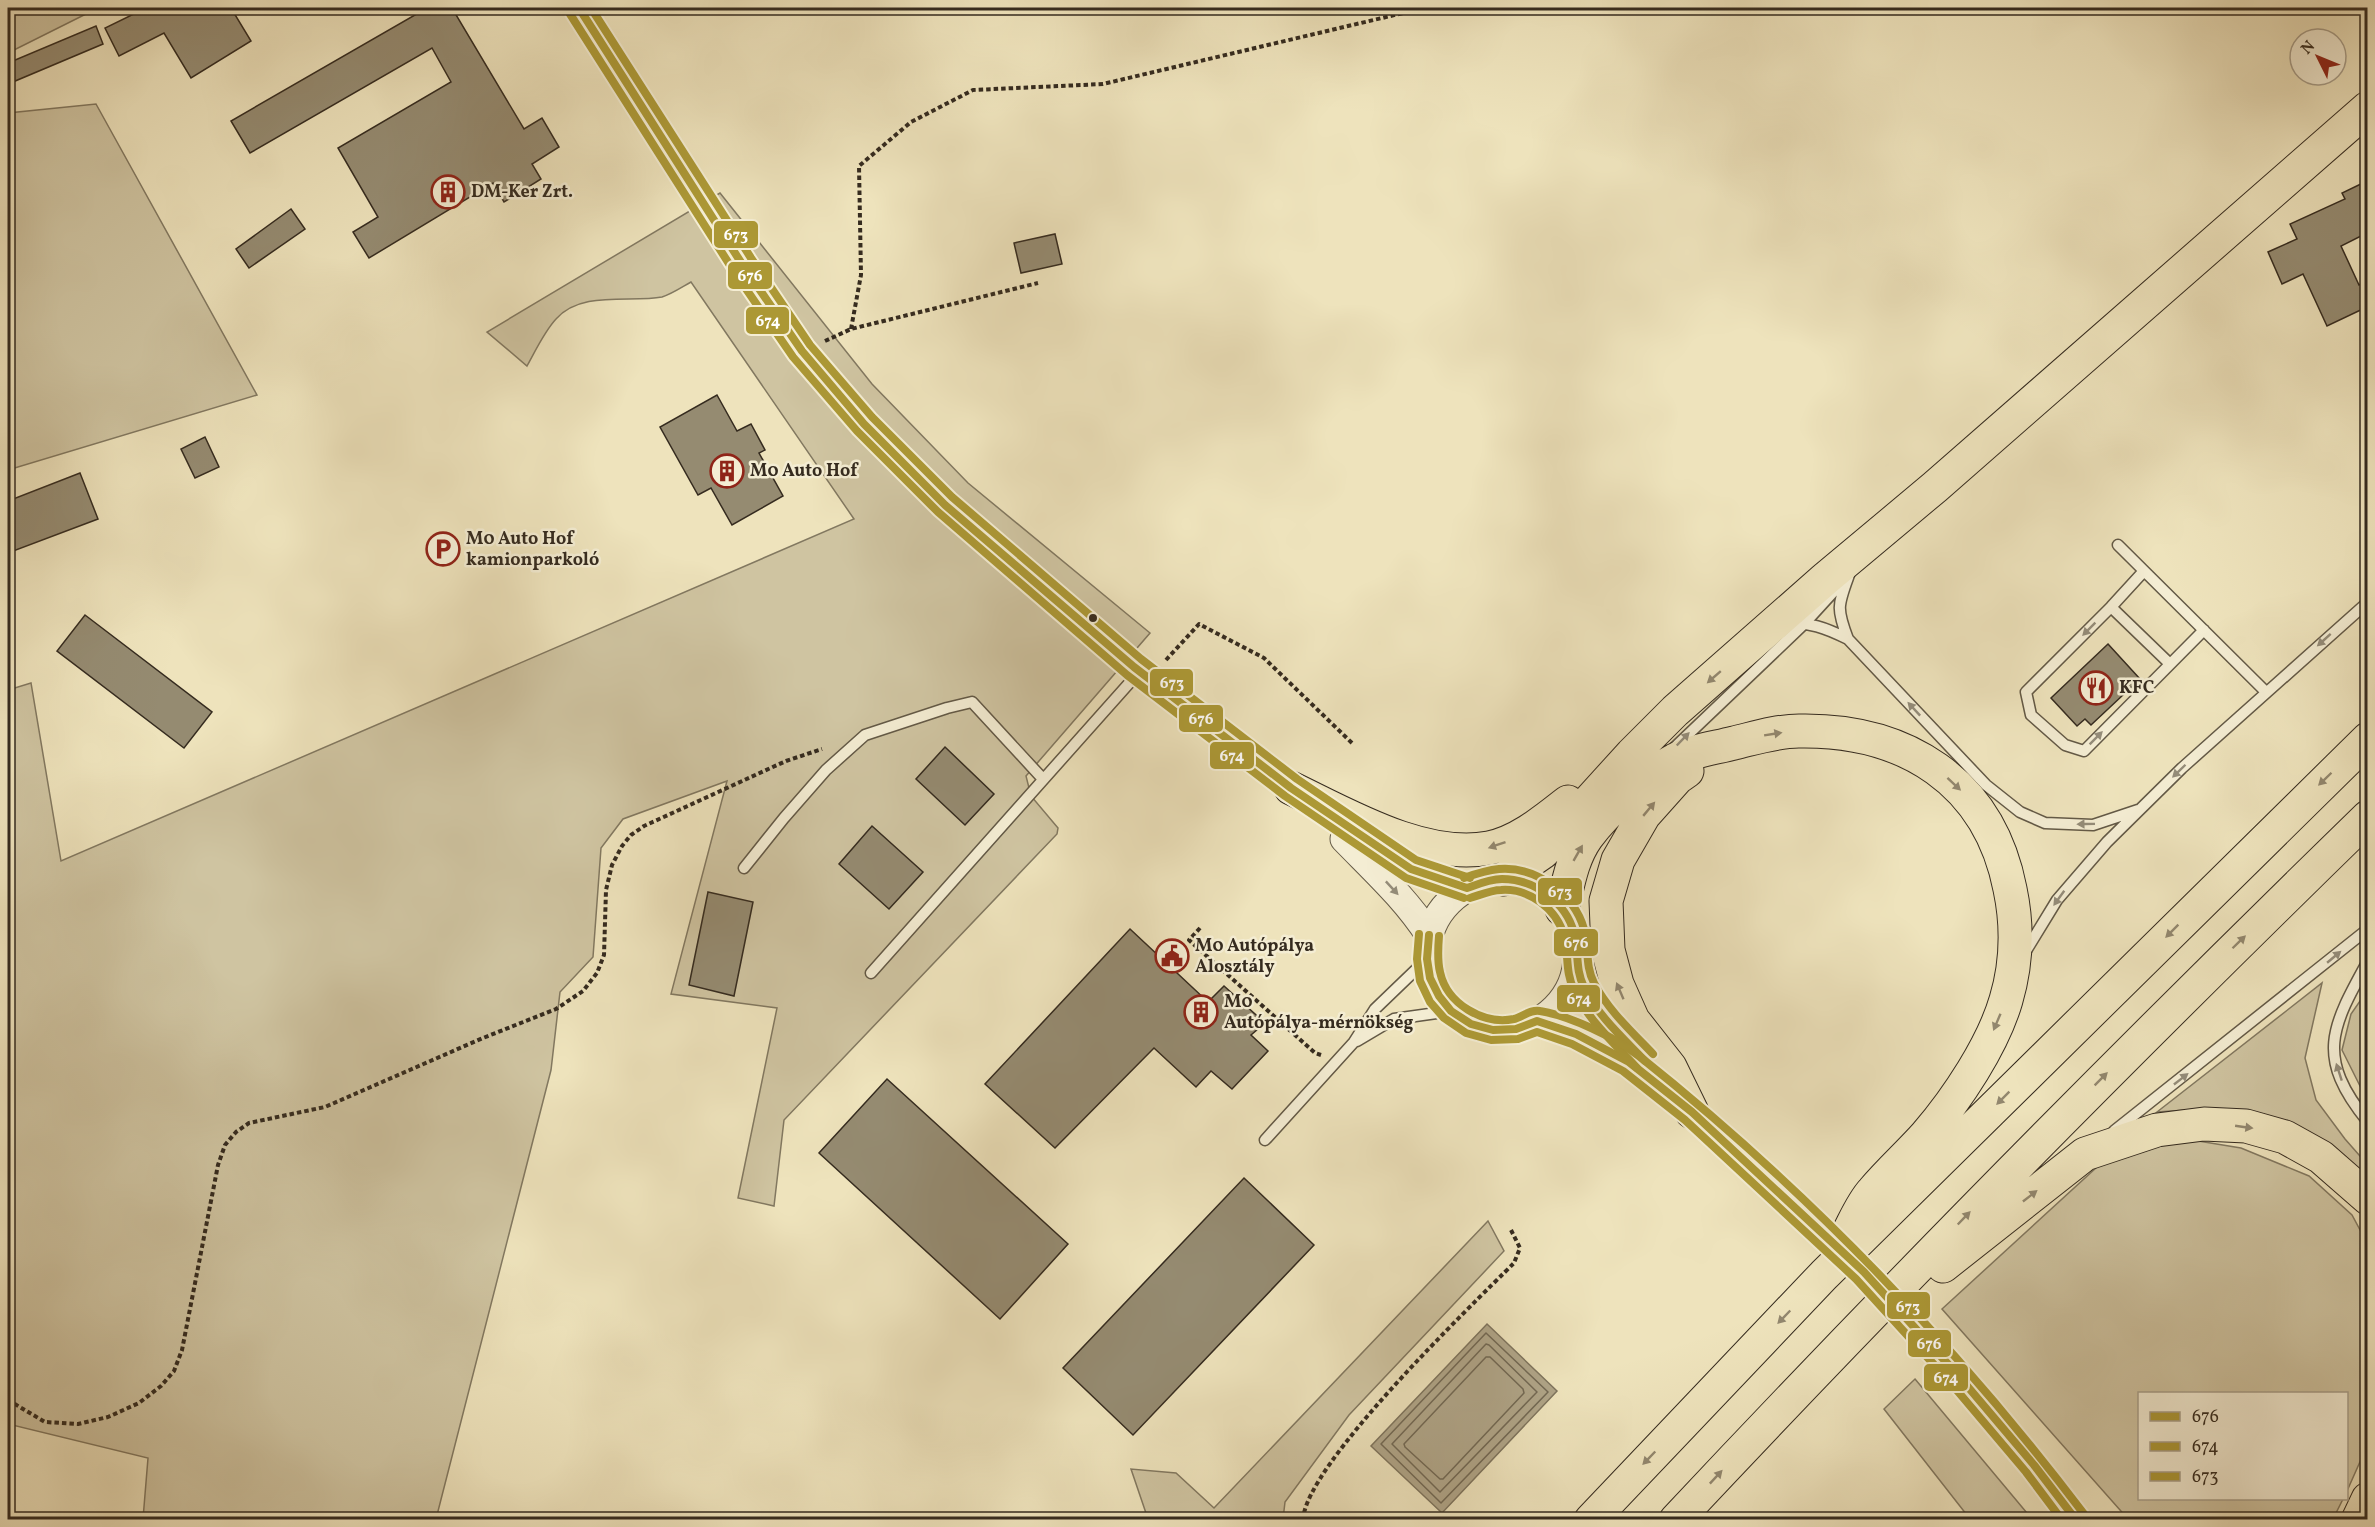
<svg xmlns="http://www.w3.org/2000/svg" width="2375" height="1527" font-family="Vollkorn,serif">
  <rect width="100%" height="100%" fill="#eee3bc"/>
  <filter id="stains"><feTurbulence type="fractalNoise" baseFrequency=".00333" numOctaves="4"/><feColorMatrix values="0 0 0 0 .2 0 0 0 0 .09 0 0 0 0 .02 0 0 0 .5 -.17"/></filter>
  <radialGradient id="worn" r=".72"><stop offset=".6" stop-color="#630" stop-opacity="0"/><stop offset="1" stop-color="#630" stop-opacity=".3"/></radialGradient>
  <path fill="#cfc4a1" stroke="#827860" stroke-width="1.5" d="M8,8H98L8,53Z
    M96,104L257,395L8,470V113Z
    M720,193L872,384L968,483L1150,633L1026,776L1031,796L1058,828L1057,834L784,1120L774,1206L738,1198L777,1008L671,994L727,781L623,819L601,848L593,957L560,992L551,1070L436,1519H143L148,1458L8,1424V690L31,683L61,861L854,519L691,282C682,287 672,294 662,297C631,303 581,290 556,319C544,332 536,350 527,366L487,332Z
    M2322,983L2305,1058L2316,1100L2345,1139L2367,1164V1181L2262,1117L2215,1108L2157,1112Z
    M2367,991V1100L2342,1050L2351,1014Z
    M2186,1139L2241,1148L2309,1176L2352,1215L2367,1243V1446L2347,1491L2346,1394H2140V1498L2343,1499L2333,1519H2128L1942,1309L2108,1157Z
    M1488,1221L1504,1251L1349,1415L1285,1502L1283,1519H1148L1131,1469L1176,1473L1214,1508Z
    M1915,1379L2032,1519H1970L1884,1409Z"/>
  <path fill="#afa487" stroke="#7e745d" stroke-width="1.5" d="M1487,1324L1557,1391L1442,1513L1371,1446Z"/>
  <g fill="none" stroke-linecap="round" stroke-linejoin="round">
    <path stroke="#726853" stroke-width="1.5" d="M1486,1333L1548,1392L1441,1503L1381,1444Z
      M1486,1344L1489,1345L1537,1392L1440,1492L1392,1444Z
      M1486,1357H1490L1523,1389L1524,1393L1443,1479H1440L1405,1447L1404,1444Z"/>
  </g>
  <path fill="#958b71" stroke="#352b1f" stroke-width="1.5" d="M146,8H231L251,41L191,78L164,33L119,56L105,28Z
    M427,8H452L524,129L542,118L559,147L532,164L541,179L504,202L493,183L369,258L353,232L378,217L338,148L451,82L432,48L250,153L231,121Z
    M96,26L103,44L8,84V63Z
    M2367,181V233L2341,246L2359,285L2367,281V307L2327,326L2303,274L2282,284L2268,252L2297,239L2290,224L2345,199L2342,193Z
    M291,209L305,229L249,268L236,249Z
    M1055,234L1062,264L1021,273L1014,243Z
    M717,395L737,431L751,424L765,450L759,453L783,496L732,525L711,488L698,495L660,427Z
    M205,437L219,467L195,478L181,449Z
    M80,473L98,519L8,553V501Z
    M85,615L212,712L184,748L57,651Z
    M2108,644L2140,679L2091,725L2085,719L2077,726L2051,698Z
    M945,747L994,794L965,825L916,779Z
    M872,826L923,872L889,909L839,864Z
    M708,892L753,902L734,996L689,985Z
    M1130,929L1208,1002L1224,986L1265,1023L1251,1035L1268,1051L1232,1089L1211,1071L1196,1087L1154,1048L1055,1148L985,1084Z
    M887,1079L1068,1244L1000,1319L819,1153Z
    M1244,1178L1314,1245L1133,1435L1063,1368Z"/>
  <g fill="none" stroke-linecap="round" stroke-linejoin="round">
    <defs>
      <path id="service" d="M2118,545L2266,692
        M2144,571L2111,607L2026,692L2031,715L2065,745L2084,751L2204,630
        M2111,607L2170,664
        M1784,625C1807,620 1828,629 1848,639L1986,785L2020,812L2045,823L2093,825L2138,810
        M1848,639C1836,608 1838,605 1849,575
        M1674,748L1804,624L1836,589
        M744,868L784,818L826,770L865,735L947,708L972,702L1043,779
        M2024,954L2057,900L2107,842L2182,768L2368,602
        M2368,961C2331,1028 2315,1057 2368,1122
        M871,973L1140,671
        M1357,1041L1394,1019L1451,1011
        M2114,1131L2368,929
        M1265,1140L1354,1042L1375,1009L1427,959"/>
      <path id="tertiary" d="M579,8L742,264L802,351L864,424L945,505L1053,598L1134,667L1308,800
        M1345,825L1411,869L1467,888
        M1344,839C1374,870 1406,899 1429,935
        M1427 955a75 75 0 1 1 150 0a75 75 0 1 1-150 0Z
        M1576,969C1592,1006 1618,1032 1645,1061
        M1537,1021C1569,1032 1602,1042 1630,1062C1679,1097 1723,1140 1767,1180
        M1957,1374L2034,1465L2076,1520"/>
      <path id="trunk" d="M1687,771L1677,778L1644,815L1618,860L1606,901L1608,950L1617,984L1633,1020L1670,1067L1692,1112
        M1291,788C1349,816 1424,860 1489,848C1519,842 1545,820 1568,802
        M1504,879L1543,852L1632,754L1675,711L1825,579L1935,487L2368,108
        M1562,909C1568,884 1572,858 1587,837C1607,810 1645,776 1675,760C1691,751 1715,748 1734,743C1755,738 1777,731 1799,731C1905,729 1989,781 2010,889C2018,927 2017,963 2006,1000C1993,1045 1957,1099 1926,1135C1909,1154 1890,1171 1873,1191C1861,1204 1854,1223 1845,1239
        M1943,1266L2085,1154L2157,1130L2204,1124L2246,1126L2285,1137L2321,1157L2368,1198
        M1591,1520L1824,1275L2368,739
        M1676,1520C1901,1280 2132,1047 2368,817
        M2358,1520L2368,1499"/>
    </defs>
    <use href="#service" stroke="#635946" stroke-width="13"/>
    <use href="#tertiary" stroke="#635946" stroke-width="29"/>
    <use href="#trunk" stroke="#352b1f" stroke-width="35"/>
    <path stroke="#352b1f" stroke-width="4" stroke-dasharray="4.5 3" stroke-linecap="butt" d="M851,329L861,275L859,166L911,122L973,90L1103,84L1420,9L1436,8
      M825,341L851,329L1038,283
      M1166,660L1199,624L1264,658L1352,743
      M1200,928L1189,940L1315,1053L1321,1055
      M8,1400L45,1422L78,1424L108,1417L139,1403L161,1386L174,1371L182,1350L218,1165L225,1145L236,1132L249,1123L325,1107L483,1038L556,1009L583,991L597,973L604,955L606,890L612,865L622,846L631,835L644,826L786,761L822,749
      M1303,1520C1305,1465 1470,1307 1514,1263L1520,1248L1511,1230"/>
    <use href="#service" stroke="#f4edd3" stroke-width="10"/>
    <use href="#tertiary" stroke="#f4edd3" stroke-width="27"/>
    <use href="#trunk" stroke="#eee3bc" stroke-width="33"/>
    <defs>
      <path id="tertiary-bridge" d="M1767,1180L1864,1272L1957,1374"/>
    </defs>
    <use href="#tertiary-bridge" stroke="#635946" stroke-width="29" stroke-linecap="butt"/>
    <use href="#tertiary-bridge" stroke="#f4edd3" stroke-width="27"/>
    <defs>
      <path id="bus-1" d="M579,8L742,264L802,351L864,424L945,505L1134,667L1291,788L1411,869L1467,888
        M1467,888C1478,884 1490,879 1502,879C1534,879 1566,902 1574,933C1579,951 1575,970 1584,987C1598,1016 1623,1038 1645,1061
        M1429,935L1427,959L1430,978L1439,996L1451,1011L1471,1024L1493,1030L1516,1029L1537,1021L1576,1034L1629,1062L1692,1112L1864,1272L1957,1374L2034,1465L2076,1520"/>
      <path id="bus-2" d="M570,14L733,270L793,357L857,431L938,512L1127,675L1285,796L1406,878L1464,898
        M1470,898C1480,895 1491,890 1501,890C1529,888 1557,909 1564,936C1569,954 1565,972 1574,990C1588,1020 1615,1044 1637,1068
        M1419,934L1417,959L1420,981L1430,1002L1444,1018L1466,1033L1491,1040L1518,1039L1537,1032L1572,1044L1623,1071L1685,1120L1856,1279L1949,1381L2026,1472L2062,1520"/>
      <path id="bus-3" d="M591,8L751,258L810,345L872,417L952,497L1141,659L1297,779L1416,860L1470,878
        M1464,878C1475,874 1487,870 1499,869C1536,866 1574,894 1584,929C1589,947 1585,966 1594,983C1608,1010 1632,1032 1653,1054
        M1439,936C1438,948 1437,960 1440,972C1447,1004 1483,1025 1514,1019C1522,1017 1531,1009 1540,1011C1570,1016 1615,1037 1639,1056C1806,1189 1955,1344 2084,1514"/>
    </defs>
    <use href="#bus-1" stroke="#f4edd3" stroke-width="12"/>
    <use href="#bus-2" stroke="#f4edd3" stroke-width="12"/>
    <use href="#bus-3" stroke="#f4edd3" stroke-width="12"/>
    <use href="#bus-1" stroke="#ac9835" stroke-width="8"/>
    <use href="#bus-2" stroke="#ac9835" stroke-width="8"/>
    <use href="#bus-3" stroke="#ac9835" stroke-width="8"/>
  </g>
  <defs><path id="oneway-solid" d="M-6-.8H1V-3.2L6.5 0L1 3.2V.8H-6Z" transform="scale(1.5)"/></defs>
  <g fill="#948c79">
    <use href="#oneway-solid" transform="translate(2089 629) rotate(135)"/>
    <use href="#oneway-solid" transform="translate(2324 640) rotate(138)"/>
    <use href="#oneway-solid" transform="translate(1914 709) rotate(-133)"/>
    <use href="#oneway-solid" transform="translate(2096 738) rotate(-45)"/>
    <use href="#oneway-solid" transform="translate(1683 739) rotate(-46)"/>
    <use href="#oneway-solid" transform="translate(2179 771) rotate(136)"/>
    <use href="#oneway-solid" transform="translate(2086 824) rotate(179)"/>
    <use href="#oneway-solid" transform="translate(1392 888) rotate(47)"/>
    <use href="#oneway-solid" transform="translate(2059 898) rotate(126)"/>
    <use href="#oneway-solid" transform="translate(2334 957) rotate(-40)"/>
    <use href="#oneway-solid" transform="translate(2339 1072) rotate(-108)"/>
    <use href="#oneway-solid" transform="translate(2181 1079) rotate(-38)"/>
  </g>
  <g fill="#92876e">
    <use href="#oneway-solid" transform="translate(1714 677) rotate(139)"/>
    <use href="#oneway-solid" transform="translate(1773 734) rotate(-9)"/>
    <use href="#oneway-solid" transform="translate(2325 779) rotate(136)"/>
    <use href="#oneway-solid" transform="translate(1954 784) rotate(43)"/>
    <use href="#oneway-solid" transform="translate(1649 809) rotate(-50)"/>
    <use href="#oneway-solid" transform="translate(1497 845) rotate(161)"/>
    <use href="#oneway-solid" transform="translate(1578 853) rotate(-60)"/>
    <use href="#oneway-solid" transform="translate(2172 931) rotate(135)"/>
    <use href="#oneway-solid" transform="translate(2239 942) rotate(-44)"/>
    <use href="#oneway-solid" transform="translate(1620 991) rotate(-113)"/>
    <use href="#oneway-solid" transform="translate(1997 1022) rotate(113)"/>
    <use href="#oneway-solid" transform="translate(2101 1079) rotate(-45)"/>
    <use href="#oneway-solid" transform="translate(2003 1098) rotate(135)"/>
    <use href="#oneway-solid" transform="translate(2244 1127) rotate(8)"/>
    <use href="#oneway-solid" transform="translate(2030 1196) rotate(-38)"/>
    <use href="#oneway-solid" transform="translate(1964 1218) rotate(-46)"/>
    <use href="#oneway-solid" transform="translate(1784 1317) rotate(134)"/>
    <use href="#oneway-solid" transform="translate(1649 1458) rotate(134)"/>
    <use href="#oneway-solid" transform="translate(1716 1477) rotate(-47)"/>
  </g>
  <defs>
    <symbol id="building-ring" viewBox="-11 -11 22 22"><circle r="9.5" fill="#f4edd3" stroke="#8f2418" stroke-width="1.5"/><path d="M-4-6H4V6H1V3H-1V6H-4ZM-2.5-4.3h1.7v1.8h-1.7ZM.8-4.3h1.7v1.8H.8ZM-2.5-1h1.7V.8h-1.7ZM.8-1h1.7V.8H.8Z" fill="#8f2418"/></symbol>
    <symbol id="parking-ring" viewBox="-11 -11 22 22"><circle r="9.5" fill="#f4edd3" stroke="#8f2418" stroke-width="1.5"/><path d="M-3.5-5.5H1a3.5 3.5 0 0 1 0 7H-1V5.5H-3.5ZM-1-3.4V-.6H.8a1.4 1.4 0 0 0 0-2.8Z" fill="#8f2418"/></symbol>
    <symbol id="restaurant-ring" viewBox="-11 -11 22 22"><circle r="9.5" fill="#f4edd3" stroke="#8f2418" stroke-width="1.5"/><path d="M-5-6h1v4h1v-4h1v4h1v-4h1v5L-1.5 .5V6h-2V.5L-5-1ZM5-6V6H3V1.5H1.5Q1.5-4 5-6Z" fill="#8f2418"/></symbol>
    <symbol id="civic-ring" viewBox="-11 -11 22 22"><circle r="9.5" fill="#f4edd3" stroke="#8f2418" stroke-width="1.5"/><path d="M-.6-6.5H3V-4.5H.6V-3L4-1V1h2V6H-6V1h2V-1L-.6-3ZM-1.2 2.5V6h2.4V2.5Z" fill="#8f2418"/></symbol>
  </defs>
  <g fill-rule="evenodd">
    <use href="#building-ring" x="429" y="173" width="38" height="38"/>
    <use href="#building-ring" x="708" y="452" width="38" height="38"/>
    <use href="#parking-ring" x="424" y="530" width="38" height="38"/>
    <use href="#restaurant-ring" x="2077" y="669" width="38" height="38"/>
    <use href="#civic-ring" x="1153" y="937" width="38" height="38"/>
    <use href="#building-ring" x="1182" y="993" width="38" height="38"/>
  </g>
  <circle fill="#352b1f" stroke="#f4edd3" stroke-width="2" cx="1093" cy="618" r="5"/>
  <g text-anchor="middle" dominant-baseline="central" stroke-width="5" stroke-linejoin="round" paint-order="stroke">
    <g font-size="18" font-weight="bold" fill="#352b1f" stroke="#f4edd3" text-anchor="start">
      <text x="471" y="192">DM-Ker Zrt.</text>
      <text x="750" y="471">M0 Auto Hof</text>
      <text x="466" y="539">M0 Auto Hof<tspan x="466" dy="21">kamionparkoló</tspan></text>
      <text x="2119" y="688">KFC</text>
      <text x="1195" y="946">M0 Autópálya<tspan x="1195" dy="21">Alosztály</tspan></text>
      <text x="1224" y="1002">M0<tspan x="1224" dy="21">Autópálya-mérnökség</tspan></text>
    </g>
  </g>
  <g stroke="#f4edd3" stroke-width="2">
    <rect x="713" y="220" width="46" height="29" rx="6" fill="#ac9835"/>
    <rect x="727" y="261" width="46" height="29" rx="6" fill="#ac9835"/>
    <rect x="745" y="306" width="45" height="29" rx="6" fill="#ac9835"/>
    <rect x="1149" y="668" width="45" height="29" rx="6" fill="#ac9835"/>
    <rect x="1178" y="704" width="46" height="29" rx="6" fill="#ac9835"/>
    <rect x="1209" y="741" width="46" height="29" rx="6" fill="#ac9835"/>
    <rect x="1537" y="877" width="46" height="29" rx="6" fill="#ac9835"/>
    <rect x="1553" y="928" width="46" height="29" rx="6" fill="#ac9835"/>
    <rect x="1556" y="984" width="45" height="29" rx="6" fill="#ac9835"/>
    <rect x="1886" y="1291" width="45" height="29" rx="6" fill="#ac9835"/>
    <rect x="1907" y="1329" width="45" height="29" rx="6" fill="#ac9835"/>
    <rect x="1923" y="1363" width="46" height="29" rx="6" fill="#ac9835"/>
  </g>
  <g font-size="16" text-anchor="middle" font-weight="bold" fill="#fff">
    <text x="736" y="240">673</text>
    <text x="750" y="281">676</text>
    <text x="768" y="326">674</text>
    <text x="1172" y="688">673</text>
    <text x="1201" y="724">676</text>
    <text x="1232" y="761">674</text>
    <text x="1560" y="897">673</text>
    <text x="1576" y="948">676</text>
    <text x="1579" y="1004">674</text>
    <text x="1908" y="1312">673</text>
    <text x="1929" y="1349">676</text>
    <text x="1946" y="1383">674</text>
  </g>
  <rect width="2375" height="1527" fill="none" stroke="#eee3bc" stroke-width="30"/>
  <rect x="9" y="9" width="2357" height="1509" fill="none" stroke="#352b1f" stroke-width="3"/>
  <rect x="15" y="15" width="2345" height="1497" fill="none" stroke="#352b1f" stroke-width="1.5"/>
  <rect x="2138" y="1392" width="210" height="108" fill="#f4edd3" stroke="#a89f8b" stroke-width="1.5"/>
  <rect x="2150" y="1412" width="30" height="9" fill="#ac9835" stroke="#a89f8b" stroke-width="1.5"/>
  <text x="2192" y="1422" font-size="18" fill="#352b1f">676</text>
  <rect x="2150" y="1442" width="30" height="9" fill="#ac9835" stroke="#a89f8b" stroke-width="1.5"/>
  <text x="2192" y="1452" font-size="18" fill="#352b1f">674</text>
  <rect x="2150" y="1472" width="30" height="9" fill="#ac9835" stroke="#a89f8b" stroke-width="1.5"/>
  <text x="2192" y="1482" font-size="18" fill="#352b1f">673</text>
  <g transform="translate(2318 57) rotate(313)"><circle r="28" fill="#f4edd3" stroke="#a89f8b" stroke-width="1.5"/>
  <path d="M0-4.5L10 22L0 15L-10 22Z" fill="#8f2418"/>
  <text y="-9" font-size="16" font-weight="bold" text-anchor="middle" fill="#352b1f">N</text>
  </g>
  <rect width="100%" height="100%" filter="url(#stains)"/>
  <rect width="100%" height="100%" fill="url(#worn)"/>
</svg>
